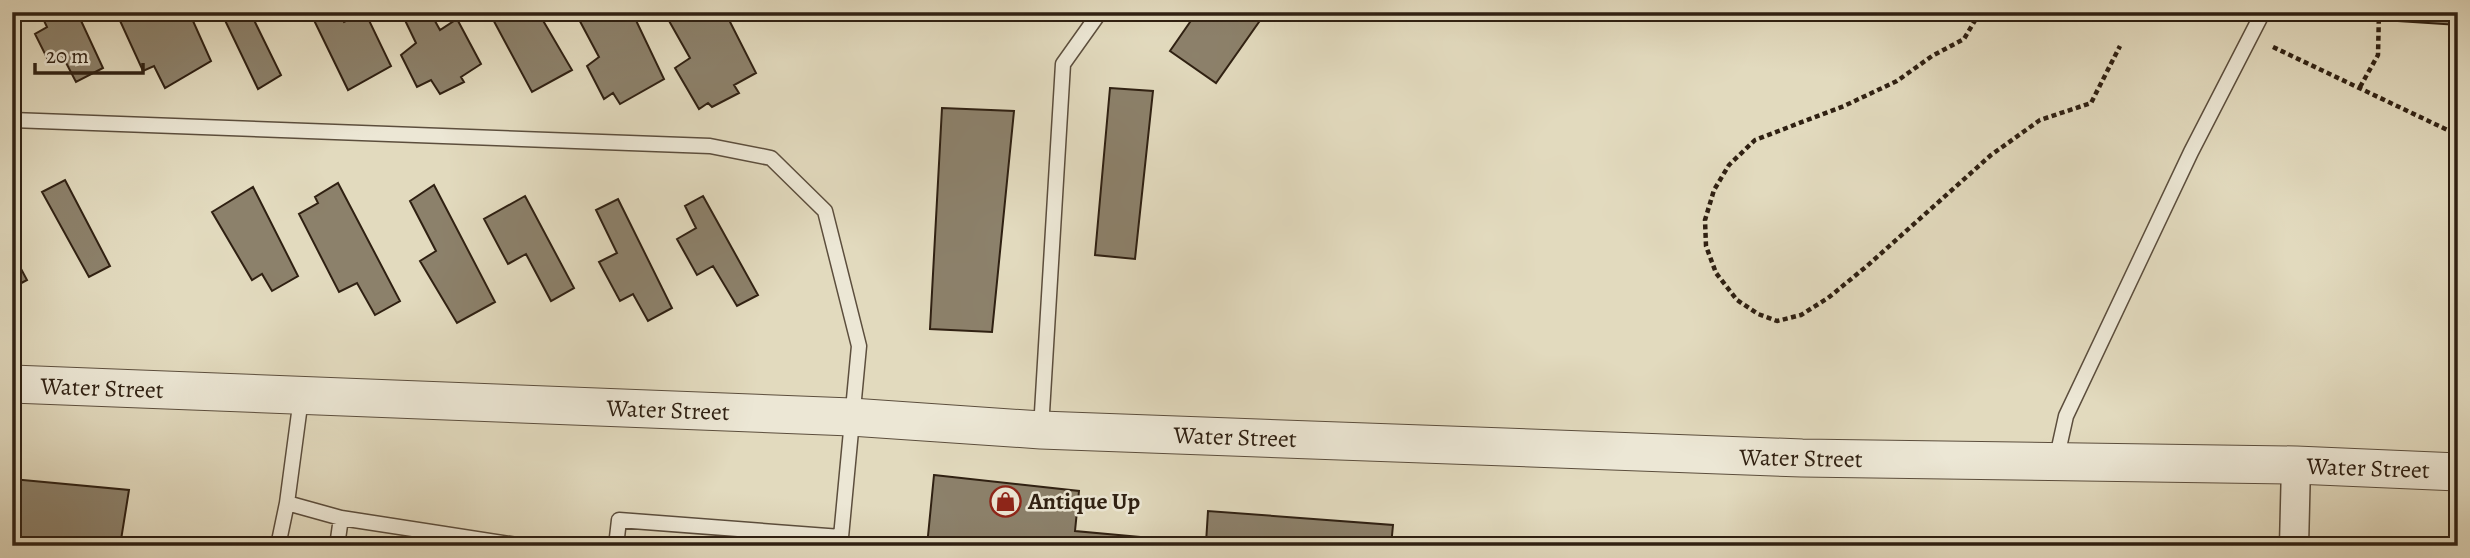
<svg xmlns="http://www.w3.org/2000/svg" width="2470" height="558" font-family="Alegreya,serif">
  <rect width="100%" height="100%" fill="#e2dabe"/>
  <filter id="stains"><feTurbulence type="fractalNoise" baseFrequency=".00286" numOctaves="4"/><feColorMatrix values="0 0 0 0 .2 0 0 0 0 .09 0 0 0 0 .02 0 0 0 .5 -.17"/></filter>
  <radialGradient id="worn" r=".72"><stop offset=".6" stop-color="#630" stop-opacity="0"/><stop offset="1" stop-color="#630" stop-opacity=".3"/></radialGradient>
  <path fill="#8c816b" stroke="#2f2012" stroke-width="2" d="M40,12H77L103,68L76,82L62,55L49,62L35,34L47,27Z
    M116,12H189L211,61L165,88L154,66L143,71Z
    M221,12H250L281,75L258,89Z
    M310,12H339L344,22L365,12L391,66L348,90Z
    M401,12H430L440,30L457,19L481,64L461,77L464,82L440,94L431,80L417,87L401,55L416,43Z
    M489,12H538L572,70L532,92Z
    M575,12H609L611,15L615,12H632L664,79L620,104L613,93L604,99L587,66L599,57Z
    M664,12H725L756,73L734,85L739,93L712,107L708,103L699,109L675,68L690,58Z
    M1197,12H1266L1216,83L1170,51Z
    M2383,12H2458V25L2383,20Z
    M1110,88L1153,91L1135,259L1095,255Z
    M942,108L1014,111L992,332L930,329Z
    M65,180L110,266L89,277L42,192Z
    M338,183L400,301L375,315L357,283L339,292L299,214L318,203L315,197Z
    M434,185L495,302L457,323L420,261L436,251L410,201Z
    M253,187L298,276L272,291L262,274L252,280L212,212Z
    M525,196L574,288L551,301L526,254L508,264L484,219Z
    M703,196L758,295L737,306L713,266L697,275L677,239L696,228L685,206Z
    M618,199L672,308L648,321L633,294L620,301L599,262L617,253L596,210Z
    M12,252L27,280L12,288Z
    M934,475L1079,491L1075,531L1206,543L1208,511L1393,525L1391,546H927Z
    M12,479L129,490L120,546H12Z"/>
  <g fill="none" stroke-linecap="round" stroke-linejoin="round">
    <defs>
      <path id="service" d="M12,120L710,146L771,158L825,211L859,346L841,537L619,520L616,546
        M301,398L287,503L341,518
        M1041,429L1063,64L1100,12
        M2056,461L2066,416L2191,152L2263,12
        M278,546L287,503
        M337,546L341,518L523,546"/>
      <path id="minor" d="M2294,546L2296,465"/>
      <path id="tertiary" d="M12,384L851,417L1041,430L1802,458L2296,465L2458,472"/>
    </defs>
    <use href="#service" stroke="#5c4e3d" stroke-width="17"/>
    <use href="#minor" stroke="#5c4e3d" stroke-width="31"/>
    <use href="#tertiary" stroke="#5c4e3d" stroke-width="39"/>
    <path stroke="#2f2012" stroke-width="4.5" stroke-dasharray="5 3.5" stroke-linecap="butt" d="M1980,12L1964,39L1932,56L1897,81L1844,106L1755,140L1729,165L1714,190L1705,220L1706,246L1716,273L1737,300L1758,314L1777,321L1801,315L1828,298L1867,266L1991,155L2040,120L2091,103L2120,46
      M2273,47L2458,135
      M2360,87L2378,55L2379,12
      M2458,145V156"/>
    <use href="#service" stroke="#ece7d5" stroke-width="14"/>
    <use href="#minor" stroke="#ece7d5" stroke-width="28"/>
    <use href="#tertiary" stroke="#ece7d5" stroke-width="37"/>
  </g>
  <defs>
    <symbol id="shop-ring" viewBox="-11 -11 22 22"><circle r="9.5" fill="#ece7d5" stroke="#8f2418" stroke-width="1.5"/><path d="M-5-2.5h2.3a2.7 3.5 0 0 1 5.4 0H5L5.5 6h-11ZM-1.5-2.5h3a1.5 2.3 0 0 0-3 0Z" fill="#8f2418"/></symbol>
  </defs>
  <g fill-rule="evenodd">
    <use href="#shop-ring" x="988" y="484" width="35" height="35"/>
  </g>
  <g text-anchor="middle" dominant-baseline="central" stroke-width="5" stroke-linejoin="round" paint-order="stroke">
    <g font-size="24" fill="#2f2012" stroke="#ece7d5">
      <text transform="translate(102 388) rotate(2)">Water Street</text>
      <text transform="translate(668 410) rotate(2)">Water Street</text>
      <text transform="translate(1235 437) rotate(2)">Water Street</text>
      <text transform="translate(1801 458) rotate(1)">Water Street</text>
      <text transform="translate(2368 468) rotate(2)">Water Street</text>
    </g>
    <g font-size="24" font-weight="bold" fill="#2f2012" stroke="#ece7d5" text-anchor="start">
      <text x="1028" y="501">Antique Up</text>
    </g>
  </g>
  <rect width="2470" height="558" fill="none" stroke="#e2dabe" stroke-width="42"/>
  <rect x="14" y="14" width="2442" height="530" fill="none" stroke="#2f2012" stroke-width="3.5"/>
  <rect x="21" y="21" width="2428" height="516" fill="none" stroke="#2f2012" stroke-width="2"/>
  <path d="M35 63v10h108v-10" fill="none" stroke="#2f2012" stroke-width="3.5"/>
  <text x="46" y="63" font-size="21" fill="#2f2012" stroke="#ece7d5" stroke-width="5" paint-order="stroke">20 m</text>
  <rect width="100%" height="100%" filter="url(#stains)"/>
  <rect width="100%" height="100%" fill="url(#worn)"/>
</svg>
